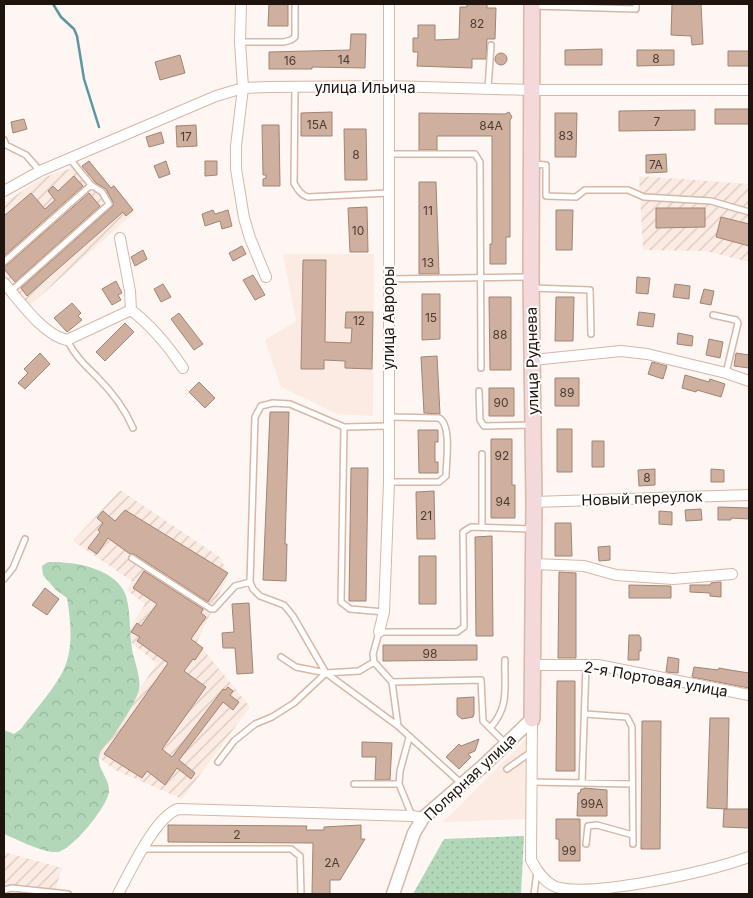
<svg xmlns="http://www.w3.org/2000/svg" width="753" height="898" font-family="Inter,sans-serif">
  <defs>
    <pattern id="industrial-furrows" width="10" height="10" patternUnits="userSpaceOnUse" patternTransform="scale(1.25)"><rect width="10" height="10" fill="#fbebe2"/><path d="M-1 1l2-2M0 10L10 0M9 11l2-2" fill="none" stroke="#d7c9c1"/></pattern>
    <pattern id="grass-dots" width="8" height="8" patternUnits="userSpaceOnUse" patternTransform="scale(1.25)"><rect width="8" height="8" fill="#b1d6b8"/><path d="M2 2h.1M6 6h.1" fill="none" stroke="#98b79d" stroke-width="1.8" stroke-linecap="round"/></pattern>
    <pattern id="forest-crowns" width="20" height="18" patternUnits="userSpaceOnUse" patternTransform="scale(1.25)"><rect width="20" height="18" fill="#b1d6b8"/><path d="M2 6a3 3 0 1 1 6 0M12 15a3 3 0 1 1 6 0" fill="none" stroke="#98b79d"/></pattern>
  </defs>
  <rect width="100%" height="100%" fill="#fdf6f2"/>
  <path fill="#fbebe2" d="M283,254H374L373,416L337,414L281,387L265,340L296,321Z
    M528,737L527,819L443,822Z"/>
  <path fill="url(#industrial-furrows)" d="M90,162L108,184L113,183L135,212L29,306L4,276V203L42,178Z
    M639,176L749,184V262L706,251L643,250Z
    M120,490L221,558L228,576L197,642L250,707L182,799L115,770L94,754L157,664L125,637L145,604L127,590L132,581L73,541Z
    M4,852L62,868L54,894H4Z"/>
  <path fill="url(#grass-dots)" d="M524,836L521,894H413L444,839Z"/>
  <path fill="url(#forest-crowns)" d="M48,562C73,561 117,568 126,596C131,613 129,631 132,649C134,662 143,680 138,693C132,708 122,723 113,736C109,741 104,745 101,751C93,766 109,776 109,790C110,804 72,850 58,852C42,853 19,840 4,834V730L14,734L21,729C34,711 51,693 62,673C74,651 71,622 67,598L56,590L43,575L42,566Z"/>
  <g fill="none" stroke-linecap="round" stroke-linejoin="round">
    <path stroke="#5c96a1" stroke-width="2.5" d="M53,4L61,17L74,29L77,36L84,79L99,127"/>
  </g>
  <path fill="#cfb09f" stroke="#a18473" d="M269,4H288V26H268Z
    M467,4H487V8H496L495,39H487L486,59H472V68L417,66L418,52H413V38H418V25H435V40L459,39L460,7H467Z
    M672,4H701L703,44L692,45L691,36L671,35Z
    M351,34H366L365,68L312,67V69H269V52L350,50Z
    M602,49V65H565V50Z
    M637,50H674V65L637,66Z
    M728,51H749V66H728Z
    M495 59a6 6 0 1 1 12 0a6 6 0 1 1-12 0Z
    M180,55L185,73L160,80L155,62Z
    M715,109H749V124H715Z
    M695,110V130L619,131V111Z
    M332,112V136H301V113Z
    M509,112L512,117L510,120V237H506V264H490V244H492V136H437V150H419V113L505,114Z
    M555,113H577L576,157H555Z
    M24,119L27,129L13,133L11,122Z
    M196,125L197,146L177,147L176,126Z
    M262,125H279L280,186H263V179L266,178V175H263Z
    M344,129H366L367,180H345Z
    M161,132L164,143L149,147L146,137Z
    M666,154L667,172L646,173V155Z
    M89,161L111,188L114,186L133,210L126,216L123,212L27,296L21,288L113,206V202L106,189L96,183L82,166Z
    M166,161L170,174L159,178L154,166Z
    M205,161H217V175L205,176Z
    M74,176L83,186L4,256V216L31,193L45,209L55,200L48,191L53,186L58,191Z
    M419,182H436L439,274H419Z
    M89,193L100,206L15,282L4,269V266L7,265Z
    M367,207L368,252H350L348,208Z
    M656,208H705V227L656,228Z
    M213,210L215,214L228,210L232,226L222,229L220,221L205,226L202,214Z
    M556,210H573L572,250H556Z
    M721,217L749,224V246L716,237Z
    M242,246L246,254L233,261L229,253Z
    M143,250L147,259L135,266L131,257Z
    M303,260H326L325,342L351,343L352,328H345L346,312H373L372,369L345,368V361L324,360V369H301Z
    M253,275L265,295L255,300L243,280Z
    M637,277L650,278L648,294L636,293Z
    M116,281L122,293L118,295L121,300L112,305L102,289Z
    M163,284L171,297L161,302L154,289Z
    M675,284L690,286L689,299L673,297Z
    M704,289L714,291L711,305L700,303Z
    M422,294H440V339L422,340Z
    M489,297H511V370H490Z
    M556,297H574L573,341H555Z
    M72,303L81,313L78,316L82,320L67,332L54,318Z
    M639,312L655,314L653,327L637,325Z
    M179,313L203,344L194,350L171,319Z
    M125,323L134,332L105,361L96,352Z
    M678,333L693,336L692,346L677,344Z
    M709,339L723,342L720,358L706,355Z
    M40,353L50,364L25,389L18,383L28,373L24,369Z
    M736,353L749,355V368L734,366Z
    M437,356L440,414L424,413L421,357Z
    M652,362L667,366L663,379L648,374Z
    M685,375L709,382L710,379L725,384L721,397L697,390L696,392L682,388Z
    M555,378H579V406H555Z
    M199,382L215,398L205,408L189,392Z
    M489,388H514V416H489Z
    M270,412H289L285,544H287L286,581L263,580Z
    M557,429H572V472H557Z
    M418,430H438V442H435V462H438V473H419Z
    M491,439H512V485H515V518H491Z
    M592,441H604V467H592Z
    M351,468H368L366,601H349Z
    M655,469V485L639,486L638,470Z
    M711,469L724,470V482H711Z
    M434,491L435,539H417L416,492Z
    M718,507L749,508V519L731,518V520H718Z
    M701,509L702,520L686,521L685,510Z
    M125,510L228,573L208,602L134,554H130L108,538L97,554L88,548L100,532L98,530L103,523L97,518L103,511L115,521Z
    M659,511L672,512V525L659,524Z
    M555,523H571L572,556H555Z
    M492,536L493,636H476L475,537Z
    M610,546V560L599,561L598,547Z
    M419,556H436V604H419Z
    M144,571L203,609L201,613L206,617L191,639L203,648L195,660L193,659L184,671L206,687L162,749L172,757L223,689L225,690L228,687L233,691L230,695L239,702L233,710L223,702L179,760L195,773L191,779L177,768L165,785L147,771L142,778L104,754L168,663L137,641L140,637L131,632L137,623L141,626L157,604L133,588Z
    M559,572L576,573V658H558Z
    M718,582H721V597L710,596V593L690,592V585H710L711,583Z
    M629,585L671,586V598H629Z
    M45,588L59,599L47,615L32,605Z
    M249,603L253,673L237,674L235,648H223L222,633L234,632L232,604Z
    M629,635H639L641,638V651H639V660H628Z
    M383,645H477V660L383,661Z
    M668,657L679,659L678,673L666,672Z
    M694,667L718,670L719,668L730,670L749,673V688L692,677Z
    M557,681H575V771H556Z
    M474,697V714L473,717L462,719L458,716L457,714V698Z
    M710,718H729L727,809L707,808Z
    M642,721H661L660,849H641Z
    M479,739L475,751L468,754L471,757L459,769L446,757L459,744L461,746Z
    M362,742L392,743L390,780H375L376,757H362Z
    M584,788L607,790V816H577L578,793H580L581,789H584Z
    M724,809H749V828L723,827Z
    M556,819H580V861H559V839H556Z
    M168,825L307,826L306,830H324V827L361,825V839H365L340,880H330V894H312L313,843L168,842Z"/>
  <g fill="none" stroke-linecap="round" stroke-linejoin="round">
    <defs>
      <path id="service" d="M533,6L636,9V4
        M240,42H284L291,40L295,37V4
        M295,87L294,183C298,190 301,195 308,197L388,193
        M488,88L491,45
        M4,140L6,145L26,155L40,171
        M389,154H475L480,162L481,368
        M534,164L546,165V196L576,197L585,190H628L644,197L711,201L749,212
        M4,262L91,185
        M389,279L528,277
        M532,288L590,290L591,334
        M11,291L109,204L102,192L91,185L70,159
        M713,315L736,320L738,323L726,373
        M67,340C75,356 85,365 97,377C111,391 125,409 133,428
        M479,391L480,420L484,426L530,425
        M344,427L290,404L273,403L261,406L255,417L250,582L253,589L260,596L284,605L293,616L326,673L398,726
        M482,454V527
        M389,482H439L446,476C446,462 452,425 439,418L389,417
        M132,558L211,609H214L235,586L250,582
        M4,579L13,568L25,539
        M384,612L350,609L341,602L344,427L388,426
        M281,657L296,667L326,673L359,671L374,662
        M392,682L481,680L483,721L505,743
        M585,714L627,717L632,727L633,844
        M490,728C510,706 504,688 505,660
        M409,738L400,771L399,784L412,816
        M218,762L234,741L255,724L272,717L294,703L326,673
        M507,769L531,752
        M532,782L632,784
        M582,783L586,665
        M354,784H399
        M462,784L398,726L392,682L374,662L373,654L379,632H457L464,627L463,532L471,527L532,529
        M586,844L588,826L597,825L633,835
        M143,849H291L300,856L301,894
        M4,890L12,888L68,894
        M534,894L537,872"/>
      <path id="minor" d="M241,4L240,42L243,88L236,146V169L244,218L250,238L266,277
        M4,191L40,171L216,96L243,88L269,87L388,86L532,90H749
        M120,238L130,291L131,310C152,326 169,347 183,368
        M4,283C19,300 43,335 67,340L131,310
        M533,360L621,351L647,354L726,373L749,381
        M534,502L749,495
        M534,564L584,566L616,575L673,579L732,574
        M379,632L384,612L389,482V4
        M533,665H598L749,695
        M532,719L531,860C537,871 544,882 556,887C593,898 710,871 749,857
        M118,894C130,872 155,817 178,809L412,816L423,818"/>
      <path id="tertiary" d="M393,894L414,833L423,818L483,766L532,719"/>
      <path id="secondary" d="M532,719L534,502L531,277L532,4"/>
    </defs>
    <use href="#service" stroke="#d7b7a6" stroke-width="8"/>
    <use href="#minor" stroke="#d7b7a6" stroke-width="12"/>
    <use href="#tertiary" stroke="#d7b7a6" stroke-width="15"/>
    <use href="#secondary" stroke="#d7b7a6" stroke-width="18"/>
    <use href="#service" stroke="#fff" stroke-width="5"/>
    <use href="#minor" stroke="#fff" stroke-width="10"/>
    <use href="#tertiary" stroke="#fff" stroke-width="12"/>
    <use href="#secondary" stroke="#f3d9db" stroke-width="15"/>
  </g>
  <g text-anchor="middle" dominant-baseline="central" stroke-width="4" stroke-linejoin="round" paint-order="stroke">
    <g font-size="12" fill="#4b3b32">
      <text x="477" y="23">82</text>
      <text x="656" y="58">8</text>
      <text x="344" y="59">14</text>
      <text x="290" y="60">16</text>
      <text x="657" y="121">7</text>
      <text x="317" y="124">15А</text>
      <text x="491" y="125">84А</text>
      <text x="566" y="135">83</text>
      <text x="186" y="136">17</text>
      <text x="356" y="154">8</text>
      <text x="656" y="164">7А</text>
      <text x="428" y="210">11</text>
      <text x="358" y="230">10</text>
      <text x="428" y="262">13</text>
      <text x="431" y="317">15</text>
      <text x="359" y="320">12</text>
      <text x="500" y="334">88</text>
      <text x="567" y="392">89</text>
      <text x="501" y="402">90</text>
      <text x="502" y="455">92</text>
      <text x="647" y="477">8</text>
      <text x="503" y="501">94</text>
      <text x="426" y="515">21</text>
      <text x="430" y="653">98</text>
      <text x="592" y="803">99А</text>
      <text x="237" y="834">2</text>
      <text x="569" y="850">99</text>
      <text x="332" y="862">2А</text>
    </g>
    <g font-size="15" fill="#1f140e" stroke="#fff">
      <text x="365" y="87">улица Ильича</text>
      <text transform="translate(388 318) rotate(-90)">улица Авроры</text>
      <text transform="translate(532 361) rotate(-91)">улица Руднева</text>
      <text transform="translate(642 498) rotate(-2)">Новый переулок</text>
      <text transform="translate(656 679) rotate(10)">2-я Портовая улица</text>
      <text transform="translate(470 777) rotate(-43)">Полярная улица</text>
    </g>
  </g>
  <rect width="753" height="898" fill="none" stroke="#1f140e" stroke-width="10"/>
</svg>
